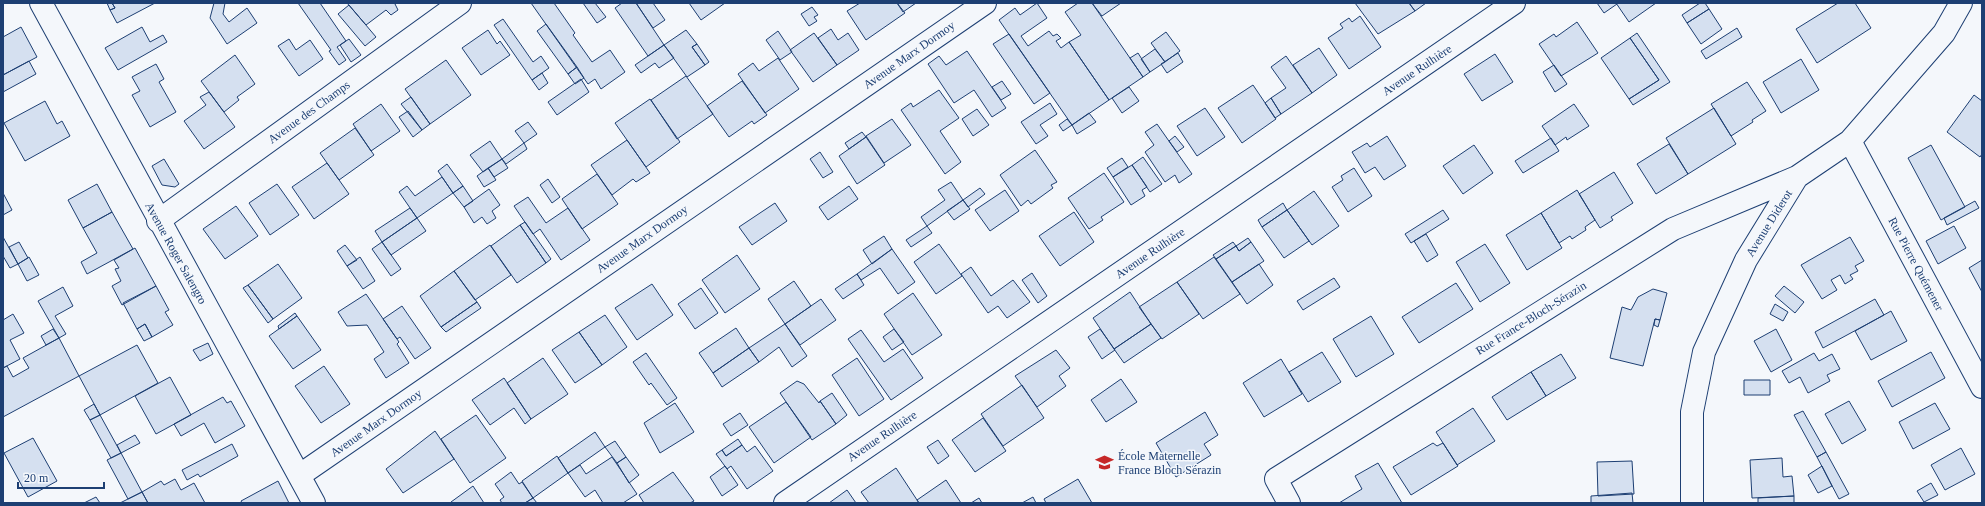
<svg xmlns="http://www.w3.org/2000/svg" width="1985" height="506" font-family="Georgia,serif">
  <rect width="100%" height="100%" fill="#f4f7fb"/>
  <path fill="#d5e0f0" stroke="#1d3f73" d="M107,3H112L115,8L110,10Z
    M112,3H155L117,23L110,10L115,8Z
    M214,3H225L223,14L229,22L247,8L257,23L227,44L210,18Z
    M298,3H320L346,41L337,47L346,60L339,65L329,51L331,50Z
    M347,3H397L395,4L398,10L391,15L386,10L366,25Z
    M531,3H554L575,33L573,35L592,62L610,50L625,72L601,89L595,79L588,84Z
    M583,3H595L606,17L597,23Z
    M622,3H636L664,45L648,56L615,8Z
    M636,3H653L665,20L653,28Z
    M689,3H725L701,20Z
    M860,3H897L905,13L866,40L847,11Z
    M897,3H916L903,12Z
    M1037,3L1047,18L1021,36L1028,46L1049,31L1053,36L1057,34L1061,38L1056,41L1061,48L1069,42L1109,100L1072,125L999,20L1015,8L1020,15Z
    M1078,3H1092L1143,77L1109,100L1069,42L1081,35L1065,12Z
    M1092,3H1121L1102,16Z
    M1355,3H1409L1415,11L1378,34Z
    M1409,3H1426L1415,11Z
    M1597,3H1616L1617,4L1604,13Z
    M1616,3H1656L1629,22Z
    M1700,3H1705L1709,9L1687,23L1682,15Z
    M1838,3H1855L1871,28L1817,63L1796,29Z
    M349,5L376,37L365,46L338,14Z
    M812,7L818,15L814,17L817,21L809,26L801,14Z
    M1709,9L1722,29L1701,44L1687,23Z
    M1360,16L1381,47L1349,69L1328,38L1343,28L1340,24L1349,18L1352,22Z
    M503,19L533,62L541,56L549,68L532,80L494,25Z
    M1577,22L1598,53L1561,76L1539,44L1554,34L1556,37Z
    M546,24L577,67L568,74L537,31Z
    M21,27L37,57L3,75V37Z
    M142,27L150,42L163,35L167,42L118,70L105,48Z
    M1737,28L1742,37L1706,59L1701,51Z
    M831,29L838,40L848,33L859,50L837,65L818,38Z
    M488,30L497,44L500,41L510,55L481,75L462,48Z
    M686,30L697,44L692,47L705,65L687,77L664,45Z
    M778,31L792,52L780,60L766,40Z
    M1166,32L1180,51L1165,62L1151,43Z
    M814,33L837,65L813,82L790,50Z
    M1637,33L1670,82L1633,105L1629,99L1659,80L1630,38Z
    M1009,34L1050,93L1034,104L993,44Z
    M1630,38L1659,80L1629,99L1601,58Z
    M289,39L296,50L310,40L323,59L299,76L278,46Z
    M349,39L361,55L351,62L340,45Z
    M697,44L709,62L705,65L692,47Z
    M664,45L674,58L659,68L655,63L641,73L635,65Z
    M1319,48L1337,75L1312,93L1293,65Z
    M1155,49L1165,62L1150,72L1141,59Z
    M967,51L1006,108L992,117L974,90L954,103L928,64L939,56L946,65Z
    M1138,53L1150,72L1143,77L1130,58Z
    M1178,53L1183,62L1167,73L1161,64Z
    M1495,54L1513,82L1482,101L1464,74Z
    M235,55L255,84L237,97L239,100L224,112L201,81Z
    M1286,56L1312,93L1281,114L1271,98L1286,88L1271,67Z
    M778,58L799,89L765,113L738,74L753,63L759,71Z
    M1801,59L1819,90L1781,113L1763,82Z
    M446,60L471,95L430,124L405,89Z
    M29,61L36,74L3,92V75Z
    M156,64L164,79L159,82L176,112L150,127L132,95L140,91L132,77Z
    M1554,65L1567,84L1555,92L1543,72Z
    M577,67L584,78L575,84L568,74Z
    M542,73L548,83L539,90L532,80Z
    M686,76L713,114L677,139L651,100Z
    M581,79L589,92L557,115L548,102Z
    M742,81L767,115L754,124L752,121L729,137L707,106Z
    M1002,81L1011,94L1001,100L992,87Z
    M1747,82L1766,111L1752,120L1753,122L1731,136L1711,104Z
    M1253,85L1276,119L1242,143L1218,108Z
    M1129,87L1139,101L1122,113L1112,98Z
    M939,90L959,118L940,131L961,162L945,174L901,110L911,103L913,107Z
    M209,92L235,127L204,149L184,121L206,105L200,97Z
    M1974,95L1982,101V154L1980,157L1947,132Z
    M411,97L430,124L422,130L401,104Z
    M1271,98L1281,114L1275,118L1265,103Z
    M650,99L680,142L646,167L615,123Z
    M45,101L57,124L62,121L70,136L25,161L4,123Z
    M1050,103L1057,114L1040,125L1048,136L1036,144L1021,122Z
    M381,104L400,131L371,151L353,124Z
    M1574,104L1589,126L1567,140L1566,137L1555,145L1542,126Z
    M1205,108L1225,137L1197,156L1177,126Z
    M1714,108L1736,144L1688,174L1666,138Z
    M977,109L989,125L973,136L962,119Z
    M408,111L422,130L413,137L399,117Z
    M1089,113L1096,122L1077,134L1072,125Z
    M892,119L911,145L884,163L866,136Z
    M1067,119L1072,125L1063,131L1059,125Z
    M528,122L537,134L524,143L515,131Z
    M1157,124L1192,174L1179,183L1175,175L1165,182L1145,152L1154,145L1145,132Z
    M355,128L374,155L339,180L320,153Z
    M862,132L866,137L849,149L845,143Z
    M1175,136L1184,147L1177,152L1169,141Z
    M1387,136L1406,166L1384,180L1375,167L1365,173L1352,152L1367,143L1370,147Z
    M866,137L885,165L857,184L839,156Z
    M1551,138L1559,151L1523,173L1515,161Z
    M627,140L650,173L636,182L633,179L612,195L591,165Z
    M490,141L502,159L483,172L470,155Z
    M524,143L527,149L506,164L502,159Z
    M1669,144L1688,174L1656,194L1637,164Z
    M1474,145L1493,173L1463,194L1443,166Z
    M1931,145L1965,207L1941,220L1908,158Z
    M1035,150L1057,182L1051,185L1053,188L1031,204L1028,200L1021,206L1000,175Z
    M820,152L833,172L823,178L810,159Z
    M1143,157L1162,184L1150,192L1132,165Z
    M1122,158L1128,167L1113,177L1107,168Z
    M164,159L179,184L175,187L162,185L152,166Z
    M502,159L508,168L494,177L488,168Z
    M327,163L349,194L314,219L292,187Z
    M447,164L463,186L453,193L438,171Z
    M1132,165L1147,187L1142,190L1145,196L1131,205L1113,177Z
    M488,168L496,180L484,187L477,176Z
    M1354,168L1372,196L1348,212L1332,187L1343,180L1341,176Z
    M1614,172L1633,203L1611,217L1613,220L1600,228L1579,194Z
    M1104,173L1124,202L1101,217L1103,220L1089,229L1068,198Z
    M597,174L618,204L582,229L562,199Z
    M442,177L453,193L417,218L399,192L407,186L415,196Z
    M548,179L560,197L552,203L540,185Z
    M951,182L963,200L927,226L921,217L945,200L938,190Z
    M97,184L112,212L83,228L68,200Z
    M277,184L299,215L270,235L249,203Z
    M463,186L473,201L464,207L453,193Z
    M849,186L858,199L828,220L819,207Z
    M980,188L985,194L968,207L963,200Z
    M489,189L500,205L492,211L496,218L487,224L482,217L474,223L464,207Z
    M1005,190L1019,211L990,231L975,210Z
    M1577,190L1595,220L1585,227L1586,230L1572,239L1570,236L1559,243L1541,213Z
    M1314,191L1339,226L1312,245L1287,210Z
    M3,193L12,210L3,215Z
    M528,197L546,223L568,208L590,240L561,260L540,229L533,234L514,206Z
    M963,200L970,209L954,220L947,211Z
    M1975,201L1979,208L1947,225L1944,218Z
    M775,203L787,221L752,245L739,227Z
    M1283,203L1287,210L1262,227L1258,220Z
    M236,206L258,236L225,259L203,229Z
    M410,208L417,218L382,242L375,231Z
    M1287,210L1309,241L1284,258L1262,227Z
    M1443,210L1449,219L1411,243L1405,234Z
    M112,212L133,249L87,274L81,262L97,253L83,228Z
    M1074,212L1094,242L1060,266L1039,236Z
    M1541,213L1562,248L1527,270L1506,235Z
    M417,218L426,231L391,255L382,242Z
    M525,222L551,259L546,263L520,225Z
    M520,225L546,263L517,283L491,246Z
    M927,226L932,233L911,247L906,240Z
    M1954,226L1966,248L1938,264L1926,241Z
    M1426,234L1438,255L1427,262L1414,241Z
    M884,236L892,249L872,264L863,250Z
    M3,237L18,264L10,268L3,256Z
    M1850,237L1864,261L1855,266L1858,271L1850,275L1853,279L1845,284L1840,275L1831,280L1837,290L1822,299L1801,265Z
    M1248,238L1251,242L1239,251L1236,246Z
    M19,242L28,258L18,264L9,247Z
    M382,242L401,269L391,276L372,249Z
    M1233,242L1236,246L1216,259L1213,255Z
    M1251,242L1264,261L1232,282L1216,259L1236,246L1239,251Z
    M939,244L962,276L936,294L914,262Z
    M1485,244L1510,283L1480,302L1456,262Z
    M345,245L357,260L347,266L337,251Z
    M490,245L511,275L475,300L454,271Z
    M135,248L156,286L122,305L112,286L121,281L115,269L119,268L114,260Z
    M892,249L915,282L898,294L880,268L861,280L857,274Z
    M737,255L760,289L725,313L702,280Z
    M29,257L39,275L27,281L18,264Z
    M360,257L375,281L363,289L347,266Z
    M1214,257L1240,294L1203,319L1177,282Z
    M1982,260V292L1969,268Z
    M278,264L302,298L273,319L248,285Z
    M1259,264L1273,285L1247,304L1232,282Z
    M971,267L991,296L1013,280L1030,302L1007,318L998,306L988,313L961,274Z
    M454,271L477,302L441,327L420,296Z
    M1032,273L1047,296L1038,303L1022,280Z
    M857,274L864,285L843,299L835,289Z
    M1334,278L1340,287L1303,310L1297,301Z
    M794,281L811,306L785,324L768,299Z
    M1177,282L1199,314L1162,339L1139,307Z
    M1456,283L1473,309L1419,343L1402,317Z
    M652,284L673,315L637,340L615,308Z
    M248,285L273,319L268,323L243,288Z
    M156,286L169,310L165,312L173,325L152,337L145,324L137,329L123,303Z
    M1784,286L1804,302L1795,313L1775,296Z
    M63,287L73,306L55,316L66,334L59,338L38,301Z
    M701,288L718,313L695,329L678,304Z
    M1653,289L1667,293L1660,320L1655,319L1643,366L1610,358L1622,307L1631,310L1638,297Z
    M1130,292L1151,324L1114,349L1093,318Z
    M913,293L942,335L912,355L884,314Z
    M366,294L399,342L397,344L409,363L386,378L374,359L384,352L367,325L347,326L338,312Z
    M821,299L836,320L800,345L785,324Z
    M1875,299L1884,315L1823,348L1815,332Z
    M477,302L481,308L446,332L441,327Z
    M1775,304L1788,312L1783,321L1770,314Z
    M402,306L431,348L415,359L400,337L397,339L383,319Z
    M1891,311L1907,341L1871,360L1855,331Z
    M295,313L297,316L279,329L278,326Z
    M13,314L24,333L10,340L20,359L3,368V320Z
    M605,315L627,347L602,365L579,332Z
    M297,316L321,350L293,369L269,336Z
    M1371,316L1394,354L1356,377L1333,339Z
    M1655,319L1660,320L1658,327L1654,325Z
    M145,324L152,337L144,341L137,329Z
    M785,324L807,356L792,367L779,347L759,362L749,348Z
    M1151,324L1161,338L1124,363L1114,349Z
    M736,328L749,348L713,373L699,353Z
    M53,329L59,338L46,345L41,336Z
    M894,329L904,342L892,350L883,337Z
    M1100,329L1115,350L1102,359L1088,337Z
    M1776,329L1792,360L1771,372L1754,341Z
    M861,330L884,362L903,349L923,378L891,400L848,339Z
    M579,332L602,365L575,383L552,350Z
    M59,338L79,376L3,417V368L7,366L13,377L29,368L23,358Z
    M208,343L213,354L200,361L193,350Z
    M137,345L158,383L100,415L79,376Z
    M749,348L759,362L722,387L713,373Z
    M1056,350L1070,368L1059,376L1066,386L1037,407L1015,376Z
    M1322,352L1341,382L1308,402L1289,372Z
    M1931,352L1945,378L1892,407L1878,381Z
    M646,353L677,398L667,405L651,383L649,385L633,362Z
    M1814,353L1819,361L1832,354L1840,369L1827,375L1830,381L1808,393L1800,377L1789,383L1782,371Z
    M1561,354L1576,378L1546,396L1531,372Z
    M543,358L568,394L531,419L507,383Z
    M857,358L884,399L859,416L832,375Z
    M1281,359L1302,394L1264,417L1243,383Z
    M324,366L350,404L321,423L295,386Z
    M1531,372L1546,396L1507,420L1492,397Z
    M170,377L191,415L156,434L135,396Z
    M504,378L531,419L525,424L514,408L490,425L472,400Z
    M1121,379L1137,402L1106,422L1091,400Z
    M1744,380H1770V395H1744Z
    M797,381L804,384L819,403L820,401L836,424L812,440L780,393Z
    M1022,385L1044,418L1003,446L981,414Z
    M832,393L847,415L836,424L820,401Z
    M223,397L227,403L231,401L245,426L215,443L204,423L181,436L174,424Z
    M1849,401L1866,430L1842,444L1825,414Z
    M786,402L811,437L774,463L749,427Z
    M675,403L694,432L660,453L644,423Z
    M1935,403L1950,429L1913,449L1899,422Z
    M94,404L100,415L90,420L84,410Z
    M1473,408L1495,441L1457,465L1436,432Z
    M1803,411L1826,452L1817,457L1794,415Z
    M1205,412L1218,435L1204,444L1211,455L1176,477L1156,443Z
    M740,413L748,425L731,436L723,424Z
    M100,415L121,453L111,458L90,420Z
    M476,415L506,458L470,483L441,439Z
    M983,418L1006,451L975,472L952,440Z
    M435,431L454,459L403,493L386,469Z
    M595,432L605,447L568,473L558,458Z
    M135,435L140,443L121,453L117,445Z
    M33,438L57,481L28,497L4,453Z
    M738,439L742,445L726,456L722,450Z
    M938,440L949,456L938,464L927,447Z
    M615,441L626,457L617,463L605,447Z
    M1433,443L1437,446L1443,443L1458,466L1411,495L1393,467Z
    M232,444L238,456L200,477L198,474L187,480L182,470Z
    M742,445L747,452L755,446L773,471L747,489L731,466L727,469L716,454L722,450L726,456Z
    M1961,448L1975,474L1945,490L1931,465Z
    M1826,452L1849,494L1839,499L1817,457Z
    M121,453L142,492L128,499L107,460Z
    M557,456L568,473L533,498L522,481Z
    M612,457L637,494L623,503H603L595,490L585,497L568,473L580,465L586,474Z
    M626,457L639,475L629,483L617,463Z
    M1782,458L1783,477L1792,476L1794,496L1752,498L1750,460Z
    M1632,461L1634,494L1598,496L1597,462Z
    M1378,463L1402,503H1339L1362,489L1355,476Z
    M725,466L738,485L722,496L710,477Z
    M1822,466L1832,486L1818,493L1808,475Z
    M896,468L919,503H869L861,492Z
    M511,472L519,484L522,482L533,498L525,503H502L500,500L504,497L495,484Z
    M673,472L694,501L690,503H644L639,495Z
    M175,479L181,490L194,483L205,503H148L142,492L161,481L164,485Z
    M1078,479L1092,503H1046L1044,499Z
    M946,480L961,503H919L917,500Z
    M278,481L289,503H242L241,501Z
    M1931,483L1938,495L1924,502L1917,491Z
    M473,486L484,503H451V502Z
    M847,490L856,503H829Z
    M142,492L148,503H120Z
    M1632,493L1633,503H1591V496Z
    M1794,496V503H1758V498Z
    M96,497L100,503H84Z
    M1033,497L1036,503H1022Z
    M533,498L537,503H525Z
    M979,498L982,503H971Z"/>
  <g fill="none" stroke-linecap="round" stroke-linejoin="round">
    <defs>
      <path id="minor" d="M41,3L314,503
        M1850,141L1982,387
        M158,221L460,3
        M300,475L985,3
        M785,503L1514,3
        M1289,503L1276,479L1673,229L1797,177
        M1692,503V412L1704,352L1746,260L1797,177L1850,141L1944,33L1961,3"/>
    </defs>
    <use href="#minor" stroke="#1d3f73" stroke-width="24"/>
    <use href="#minor" stroke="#f4f7fb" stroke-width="22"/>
  </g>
  <defs>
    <symbol id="school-bare" viewBox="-9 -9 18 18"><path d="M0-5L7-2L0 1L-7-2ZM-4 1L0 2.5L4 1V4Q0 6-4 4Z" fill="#c62828" stroke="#f4f7fb" stroke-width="2.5" paint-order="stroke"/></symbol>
  </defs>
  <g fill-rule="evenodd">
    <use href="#school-bare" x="1092" y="450" width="25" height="25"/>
  </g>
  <g text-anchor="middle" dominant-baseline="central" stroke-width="3" stroke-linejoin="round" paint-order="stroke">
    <g font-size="12" fill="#1d3f73" stroke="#f4f7fb">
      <text transform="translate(909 55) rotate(-35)">Avenue Marx Dormoy</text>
      <text transform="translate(1417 70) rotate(-34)">Avenue Rulhière</text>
      <text transform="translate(309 112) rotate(-36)">Avenue des Champs</text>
      <text transform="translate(1769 223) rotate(-58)">Avenue Diderot</text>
      <text transform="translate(642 239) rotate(-35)">Avenue Marx Dormoy</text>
      <text transform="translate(176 253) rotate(61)">Avenue Roger Salengro</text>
      <text transform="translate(1150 253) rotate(-34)">Avenue Rulhière</text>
      <text transform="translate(1916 264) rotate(62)">Rue Pierre Quémener</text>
      <text transform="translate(1531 318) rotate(-32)">Rue France-Bloch-Sérazin</text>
      <text transform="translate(376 423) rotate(-35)">Avenue Marx Dormoy</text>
      <text transform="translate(882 436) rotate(-34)">Avenue Rulhière</text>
    </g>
    <g font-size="12" fill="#1d3f73" stroke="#f4f7fb" text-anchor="start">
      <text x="1118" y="456">École Maternelle<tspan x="1118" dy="14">France Bloch Sérazin</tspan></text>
    </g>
  </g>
  <rect width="1985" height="506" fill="none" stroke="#1d3f73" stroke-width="8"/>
  <path d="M18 482v6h86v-6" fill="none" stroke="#1d3f73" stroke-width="2"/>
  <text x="24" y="482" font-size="12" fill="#1d3f73" stroke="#f4f7fb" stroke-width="3" paint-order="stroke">20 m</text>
</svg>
